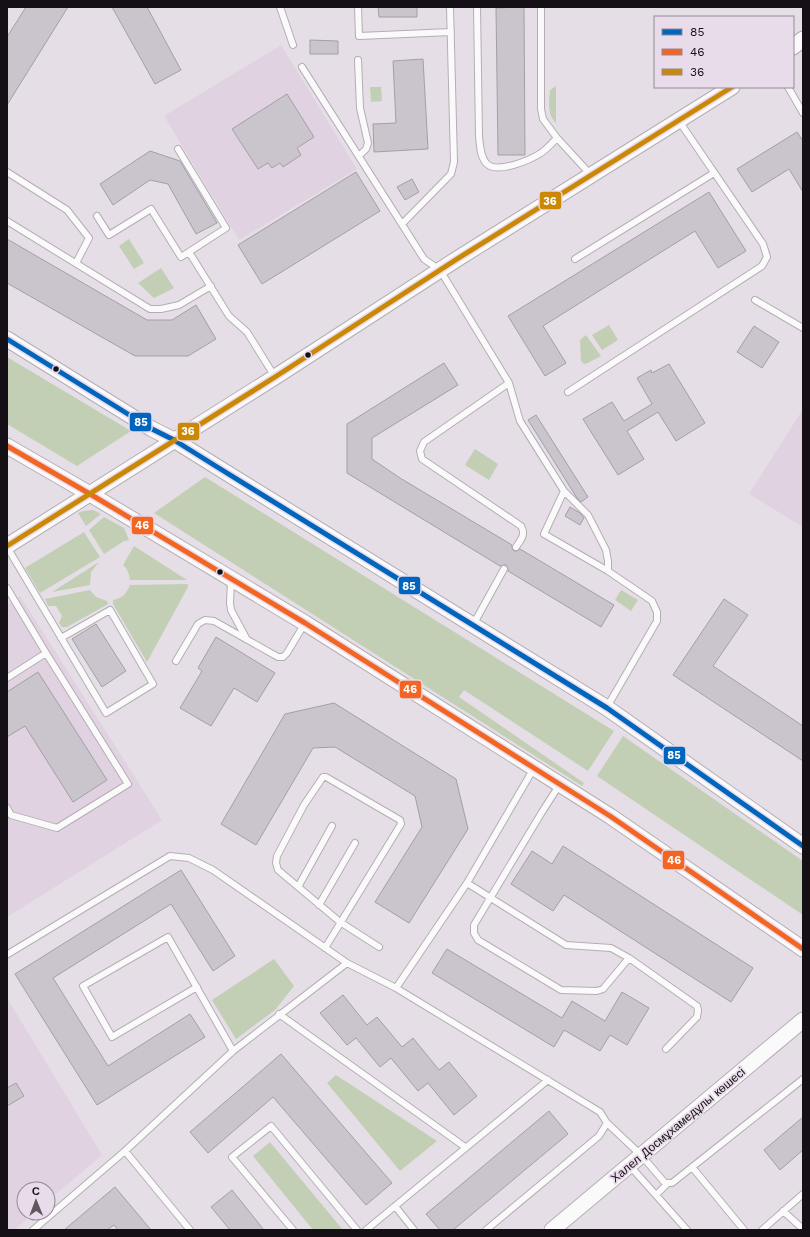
<svg xmlns="http://www.w3.org/2000/svg" width="810" height="1237" font-family="'Work Sans',sans-serif">
  <rect width="100%" height="100%" fill="#e5dee6"/>
  <path fill="#e0d2e1" d="M281,45L357,169L239,240L164,116Z
    M803,409V527L749,494Z
    M20,596L162,820L7,917V604Z
    M7,998L102,1155L48,1201V1189H24V1213H34L14,1230H7Z"/>
  <path fill="#c2cfb4" d="M556,86V123C547,114 549,102 550,90Z
    M370,87H381L382,101L371,102Z
    M129,239L144,263L134,269L119,246Z
    M161,268L174,288L154,298L138,283Z
    M609,325L618,340L602,350L592,335Z
    M586,335L601,356L588,363L584,364L581,361L580,340Z
    M7,357L131,431L77,466L7,424Z
    M475,449L498,464L489,480L465,465Z
    M205,477L614,731L588,771L464,690L459,697L584,783L582,786L154,513Z
    M93,510L101,514L86,526L78,513L83,511Z
    M104,517L124,528L129,540L124,541L104,554L89,530Z
    M84,532L100,557L40,593L25,568Z
    M134,546L187,580H130C129,574 128,569 123,565Z
    M99,562L91,572L90,585L52,592Z
    M188,584V587L147,662L113,604V600C123,598 126,594 130,585Z
    M90,590L96,597L107,601L108,604L67,627H62L59,623L62,616L56,606H48L45,599Z
    M621,590L638,600L631,611L615,600Z
    M623,736L803,861V915L597,776Z
    M274,959L294,986L275,1010L236,1039L212,1000Z
    M336,1075L437,1141L400,1171L327,1083Z
    M270,1142L343,1230H313L253,1156Z"/>
  <path fill="#cac5cc" stroke="#a39fa5" d="M26,7H68L7,105V37Z
    M112,7H147L181,70L155,84Z
    M378,7H417V17H379Z
    M524,7L525,155H498L496,8Z
    M310,40L338,41V54H310Z
    M423,59L428,149L374,152L373,124L396,123L393,61Z
    M287,94L314,137L297,148L301,155L283,167L280,163L272,168L268,163L258,169L232,129Z
    M797,132L803,141V192L789,169L752,192L737,169Z
    M150,151L180,161L217,223L196,234L168,184L150,180L113,205L100,184Z
    M356,172L380,211L262,284L238,245Z
    M412,179L419,192L405,200L397,187Z
    M709,192L746,251L718,268L695,231L543,326L566,363L545,376L508,316Z
    M7,239L147,320H172L196,305L216,339L188,356H135L7,283Z
    M754,326L779,342L762,368L737,352Z
    M444,363L458,385L372,438V459L400,478L512,545V548L514,551H517L520,549L614,605L601,627L508,571V569L506,565H504L500,566L347,473V424Z
    M669,364L705,423L676,441L658,412L627,431L644,459L618,475L583,419L612,402L624,421L652,404L637,378L651,370L652,373Z
    M536,415L588,497L581,502L577,498L528,420Z
    M570,507L580,513L584,518L580,525L565,516Z
    M724,599L748,615L713,666L803,726V761L673,675Z
    M96,624L126,671L102,687L72,639Z
    M216,637L275,673L257,702L234,688L211,726L180,708L202,671L198,668Z
    M38,672L107,780L73,802L25,726L7,737V692Z
    M334,703L456,779L468,829L409,923L375,902L422,827L415,796L335,747L313,748L256,845L221,824L285,714Z
    M563,846L753,968L731,1002L564,895L553,911L511,884L532,851L552,864Z
    M181,870L235,956L213,971L171,904L53,978L108,1066L190,1014L205,1037L97,1105L15,974Z
    M447,949L562,1018L572,1001L605,1021L622,992L649,1008L627,1045L610,1035L600,1051L564,1030L554,1047L432,973Z
    M343,995L367,1025L377,1017L402,1047L413,1038L439,1070L449,1062L477,1096L454,1115L428,1083L418,1091L391,1058L380,1067L356,1038L347,1045L320,1013Z
    M281,1054L392,1183L366,1205L273,1097L208,1153L190,1132Z
    M16,1083L24,1096L7,1106V1088Z
    M549,1111L568,1134L453,1230H440L426,1214Z
    M803,1117V1150L780,1170L764,1150Z
    M115,1187L151,1230H118L114,1225L107,1230H64Z
    M232,1190L264,1230H230L211,1207Z"/>
  <g fill="none" stroke-linecap="round" stroke-linejoin="round">
    <defs>
      <path id="service" d="M280,7L293,45
        M358,7L359,36L451,32
        M477,7L479,136C480,145 480,156 486,163C496,175 530,160 541,153C547,149 552,143 557,138L591,175
        M541,7V109L543,119L557,138
        M358,60L360,108L368,143L366,149L359,156
        M302,67L424,259L440,270L509,383L424,442L420,451L422,459L521,526C526,534 521,540 516,547
        M788,87L803,113
        M7,172L67,210L89,238L76,263
        M97,216L109,235L151,209L181,257L226,228L178,149
        M7,221L150,309H161L179,305L211,286
        M402,224L451,174L454,162L450,7
        M189,252L229,316L247,332L275,377
        M575,259L714,173
        M755,300L803,328
        M509,383L520,421L564,491L588,515L606,550L608,561V571L652,601L657,612V621L607,707
        M568,392L762,266L767,257L763,244L679,121
        M564,491L544,534L608,571
        M7,547L106,713L153,684L110,610L61,638
        M231,580L230,603L231,610L246,638
        M7,588L46,653L128,784L57,828L11,815L7,808
        M473,625L504,569
        M176,661L198,624L205,620L214,621L278,657H283L287,653L305,623
        M7,678L46,653
        M560,784L542,812L474,925V933L478,940L561,990L597,991L603,989L629,958
        M467,883L566,945L611,948L629,958L697,1006L698,1010L697,1017L666,1049
        M298,887L332,826
        M319,905L355,843
        M325,948L401,824L400,820L326,777H323L304,805L277,856L276,863L278,870L340,922L379,947
        M8,954L170,856L189,858L213,870L347,963L396,988L600,1112L607,1123L599,1136L486,1230
        M197,987L112,1037L83,986L168,937L233,1051
        M396,988L467,883L534,768
        M279,1014L465,1147
        M607,1123L642,1156L665,1183H672L803,1079
        M630,1166L687,1230
        M692,1167L744,1230
        M656,1195L668,1183
        M395,1206L414,1230
        M783,1211L803,1229
        M33,1230L125,1151
        M190,1230L125,1151L233,1051L347,963
        M293,1230L232,1157L271,1126L357,1230
        M366,1230L548,1080
        M762,1230L803,1194"/>
      <path id="tertiary" d="M793,47L803,39
        M7,339L152,429L174,440L214,465L607,708L803,846
        M7,446L90,494L305,623L534,768L610,816L803,949
        M7,546L275,377L457,259L732,87
        M552,1230L803,1020"/>
    </defs>
    <use href="#service" stroke="#b4aeb4" stroke-width="8"/>
    <use href="#tertiary" stroke="#b4aeb4" stroke-width="17"/>
    <use href="#service" stroke="#fbfafb" stroke-width="6"/>
    <use href="#tertiary" stroke="#fbfafb" stroke-width="15"/>
    <defs>
      <path id="bus-1" d="M7,339L152,429L174,440L214,465L607,708L803,846"/>
      <path id="bus-2" d="M7,446L90,494L305,623L534,768L610,816L803,949"/>
      <path id="bus-3" d="M7,546L275,377L457,259L732,87"/>
    </defs>
    <use href="#bus-1" stroke="#e8dbea" stroke-width="8"/>
    <use href="#bus-2" stroke="#e8dbea" stroke-width="8"/>
    <use href="#bus-3" stroke="#e8dbea" stroke-width="8"/>
    <use href="#bus-1" stroke="#0065bd" stroke-width="5"/>
    <use href="#bus-2" stroke="#f26522" stroke-width="5"/>
    <use href="#bus-3" stroke="#ca8804" stroke-width="5"/>
  </g>
  <g fill="#151015" stroke="#e8dbea" stroke-width="1.5">
    <circle cx="308" cy="355" r="3.5"/>
    <circle cx="56" cy="369" r="3.5"/>
    <circle cx="220" cy="572" r="3.5"/>
  </g>
  <g text-anchor="middle" dominant-baseline="central" stroke-width="3.5" stroke-linejoin="round" paint-order="stroke">
    <g font-size="12" fill="#151015" stroke="#e8dbea">
      <text transform="translate(678 1125) rotate(-40)">Халел Досмұхамедұлы көшесі</text>
    </g>
  </g>
  <g stroke="#e8dbea" stroke-width="1.5">
    <rect x="539" y="191" width="23" height="19" rx="4" fill="#ca8804"/>
    <rect x="129" y="412" width="23" height="20" rx="4" fill="#0065bd"/>
    <rect x="177" y="422" width="23" height="19" rx="4" fill="#ca8804"/>
    <rect x="131" y="516" width="23" height="19" rx="4" fill="#f26522"/>
    <rect x="398" y="576" width="23" height="19" rx="4" fill="#0065bd"/>
    <rect x="399" y="680" width="23" height="19" rx="4" fill="#f26522"/>
    <rect x="663" y="746" width="23" height="19" rx="4" fill="#0065bd"/>
    <rect x="662" y="850" width="23" height="20" rx="4" fill="#f26522"/>
  </g>
  <g font-size="11" text-anchor="middle" font-weight="bold" fill="#fff">
    <text x="550" y="205">36</text>
    <text x="141" y="426">85</text>
    <text x="188" y="435">36</text>
    <text x="142" y="529">46</text>
    <text x="409" y="590">85</text>
    <text x="410" y="693">46</text>
    <text x="674" y="759">85</text>
    <text x="674" y="864">46</text>
  </g>
  <rect width="810" height="1237" fill="none" stroke="#151015" stroke-width="16"/>
  <rect x="654" y="16" width="140" height="72" fill="#e8dbea" stroke="#948a95"/>
  <rect x="662" y="29" width="20" height="6" fill="#0065bd" stroke="#948a95"/>
  <text x="690" y="36" font-size="12" fill="#151015">85</text>
  <rect x="662" y="49" width="20" height="6" fill="#f26522" stroke="#948a95"/>
  <text x="690" y="56" font-size="12" fill="#151015">46</text>
  <rect x="662" y="69" width="20" height="6" fill="#ca8804" stroke="#948a95"/>
  <text x="690" y="76" font-size="12" fill="#151015">36</text>
  <g transform="translate(36 1201) rotate(359)"><circle r="19" fill="#e8dbea" stroke="#948a95"/>
  <path d="M0-3L7 15L0 10L-7 15Z" fill="#5e585e"/>
  <text y="-6" font-size="11" font-weight="bold" text-anchor="middle" fill="#151015">С</text>
  </g>
</svg>
